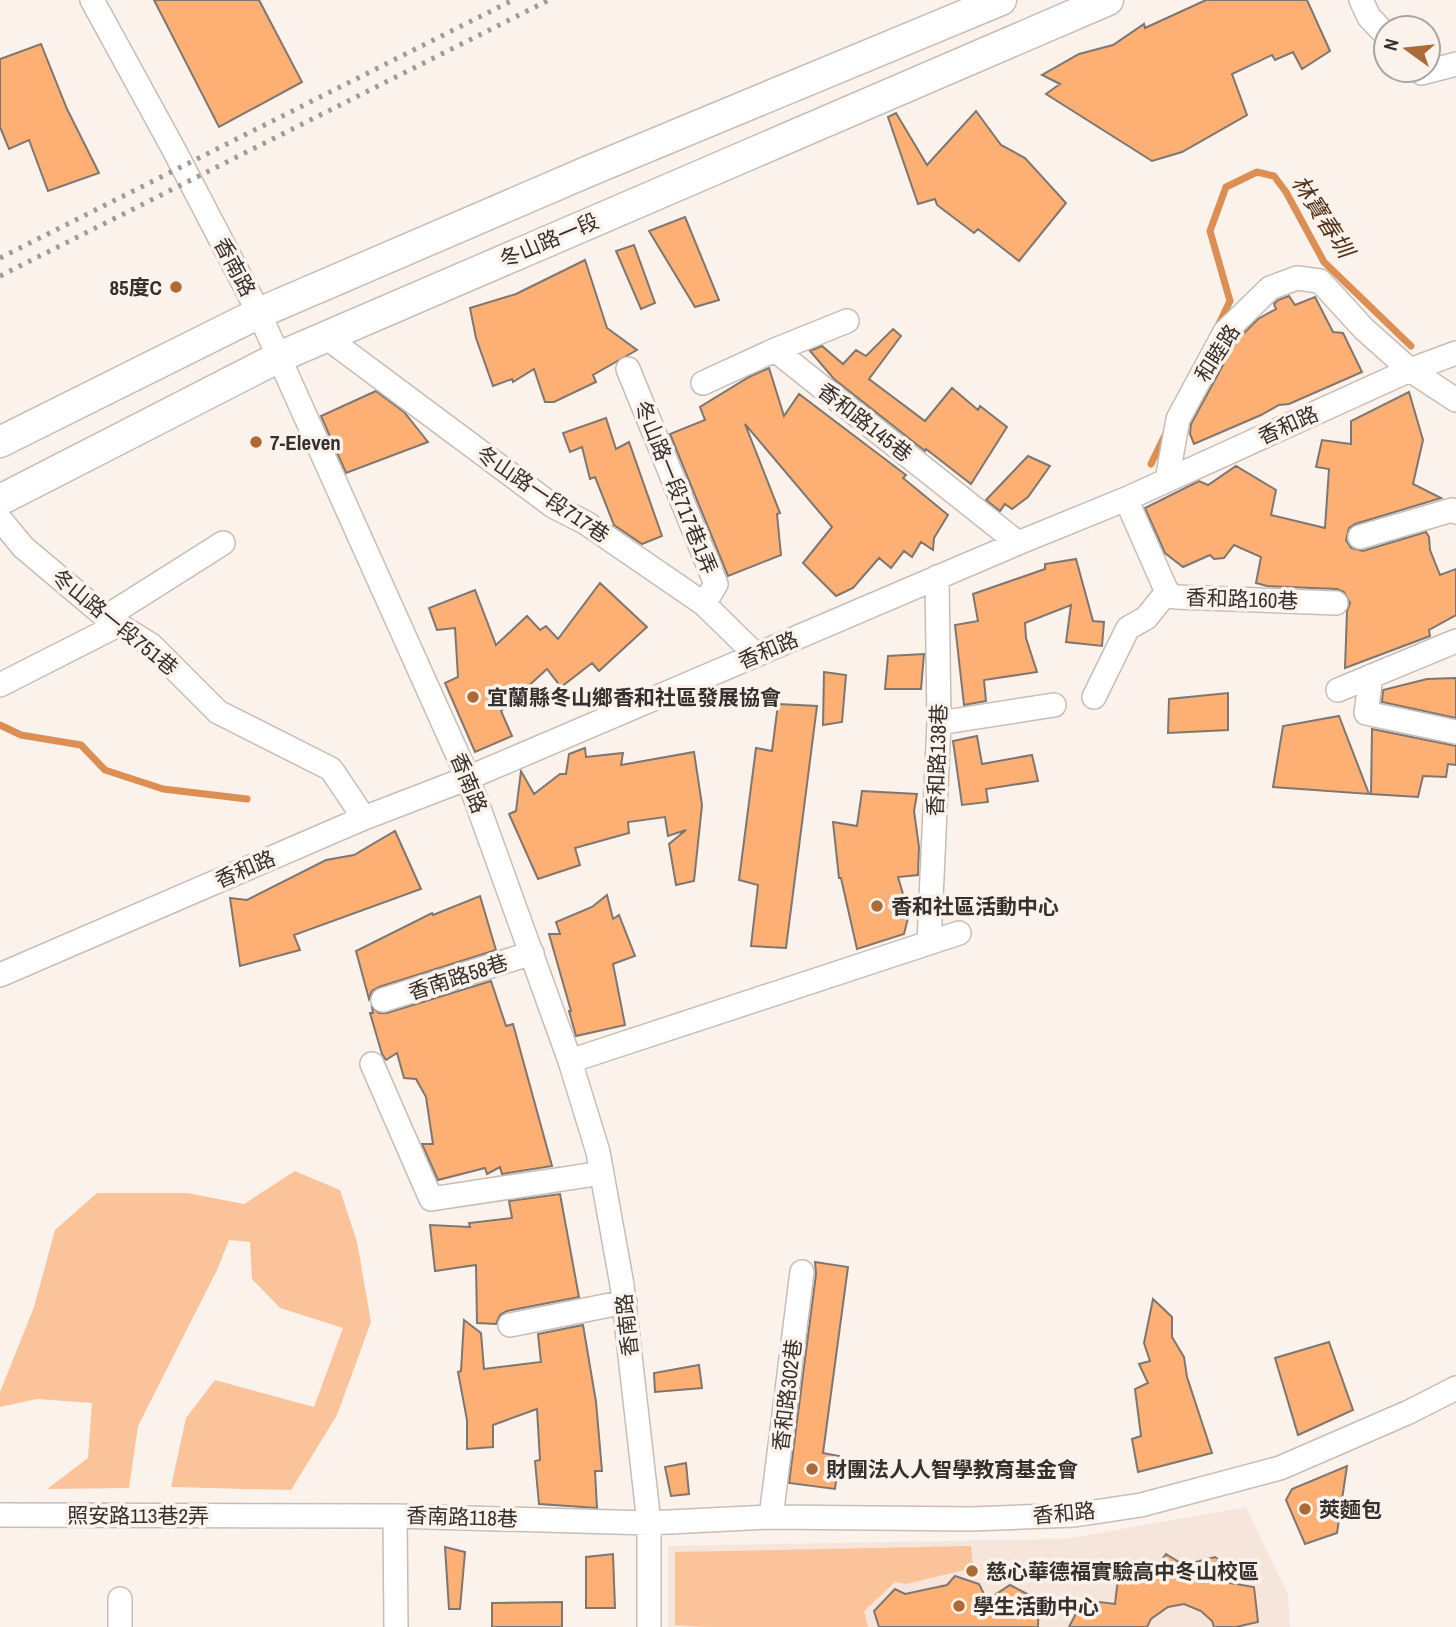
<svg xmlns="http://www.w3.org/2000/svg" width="1456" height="1627" font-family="'Archivo Narrow','Noto Sans TC',sans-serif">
  <rect width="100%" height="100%" fill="#fcf2ec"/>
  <path fill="#f6e5da" d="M1246,1507L1288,1595L1290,1627H668V1546L1065,1539Z"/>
  <path fill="#fbc39a" d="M295,1171L340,1190L357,1242L371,1322L337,1415L291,1490L171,1487L186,1418L215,1380L314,1407L343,1328L280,1308L252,1279L250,1242L229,1240L217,1270L138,1426L129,1488L47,1489L88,1458L92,1403L37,1399L0,1407V1392L34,1307L55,1230L97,1193H187L244,1204Z
    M971,1546L973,1568L906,1584L895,1582L864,1611L868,1627H705L675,1625V1552Z"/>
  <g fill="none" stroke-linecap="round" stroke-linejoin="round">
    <path stroke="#db8f55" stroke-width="7" d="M1217,328L1230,301L1210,231L1226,187L1257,172L1274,176L1286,192L1324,262L1411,346
      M1151,464L1166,433
      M0,725L21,735L81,745L105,770L163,789L247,799"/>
  </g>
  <path fill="#fdaf74" stroke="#7f7670" stroke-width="2" d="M154,0H259L302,82L219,127Z
    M1206,0H1307L1330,51L1302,69L1293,52L1275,60L1272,55L1232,74L1247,115L1182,152L1152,161L1046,94L1060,84L1042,75L1079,54L1113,45L1144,24L1145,28Z
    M41,44L67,109L99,173L48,191L29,140L9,149L0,127V59Z
    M976,111L1001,145L1025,158L1066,203L1019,261L978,229L974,233L937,205L935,199L918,204L888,117L896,113L927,165Z
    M685,217L719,300L695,307L649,231Z
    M634,245L655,303L641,309L616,251Z
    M585,260L607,328L637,350L593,375L596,382L554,402H545L534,369L513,382L512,379L493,386L476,338L470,308L516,294Z
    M1289,296L1295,305L1315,297L1333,332L1343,333L1362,372L1289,404L1279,405L1261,415L1194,444L1190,434L1191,424L1236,341L1258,319L1276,309L1274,304L1278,300Z
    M893,329L901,336L869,379L925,421L952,388L978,410L980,406L1007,427L971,484L926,449L925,451L834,379L810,351L822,346L843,364L856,350L866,356Z
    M769,368L784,416L799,394L906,475L903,478L948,515L934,538L933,550L921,542L912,557L904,551L891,568L879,558L853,588L836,596L803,563L832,527L745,424L780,513L777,514L781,555L728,576L670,434L705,420L700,407L749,377Z
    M376,391L404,412L428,442L346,473L321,416Z
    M1409,392L1423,440L1413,484L1441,498L1355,524L1349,528L1346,540L1351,548L1363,551L1426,532L1429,537L1430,550L1440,575L1456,569V615L1429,630L1430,636L1345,668L1347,611L1350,603L1344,592L1337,589L1267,586L1256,583L1261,557L1234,545L1224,558L1214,559L1210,555L1183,567L1165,553L1145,508L1199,481L1208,485L1236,466L1276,490L1271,515L1325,528L1329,469L1316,467L1322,440L1351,444V421Z
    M606,418L616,449L629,442L662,536L642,544L614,525L595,477L590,479L582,447L570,452L563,433Z
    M1028,456L1050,466L1028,497L1012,509L1005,504L1000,511L986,500Z
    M1076,559L1093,621L1104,622L1102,646L1066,642L1071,605L1025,623L1026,638L1037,672L984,680L986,701L964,705L955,625L978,621L973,594L1045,569V564Z
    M600,583L647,627L599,671L592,663L561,687L547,669L501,711L512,736L475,752L445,683L458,677L455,628L437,630L429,608L475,590L496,645L527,616L540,630L546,626L558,639Z
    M924,654L921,689H885L888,656Z
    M824,672L846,675L842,722L823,725Z
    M1456,678V718L1382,702L1383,690L1427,679Z
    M1228,693V730L1168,733L1169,699Z
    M778,704L817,706L786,948L751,946L758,885L739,880L756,748L772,751Z
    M1339,716L1369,794L1273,787L1283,726Z
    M1372,729L1456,746V765L1448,764L1446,777L1423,776L1418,797L1371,794Z
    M977,736L982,764L1032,755L1038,781L986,789L988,802L962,805L953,741Z
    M585,748L586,757L623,753L621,765L694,752L702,805L694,881L676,885L669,844L686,830L668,836L665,817L628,822L629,833L575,848L580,865L538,879L509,814L516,811L521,771L534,794L560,774H566L569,754Z
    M862,791L917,794L914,811L919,847L918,875L898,877L909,914L904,934L857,949L841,878H839L833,822L857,826Z
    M395,831L421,889L294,935L300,950L240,966L230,898L247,900L326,860L354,855Z
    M607,895L613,919L619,915L635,956L613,964L625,1025L576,1036L569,1011H571L549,934H560L556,922L592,907Z
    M480,896L496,950L379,987L372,991L369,999L356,951L432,913L433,915Z
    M491,981L506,1026L513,1024L552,1166L502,1174L500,1167L487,1174L485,1168L438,1180L422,1144H433L426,1097L416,1079L404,1078L397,1053L386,1060L382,1054L370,1013H373L372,1007L379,1013H387Z
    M560,1194L579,1297L507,1311L500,1315L496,1324L477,1323L476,1265L435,1271L430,1225L470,1227L469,1223L512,1218L509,1201Z
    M815,1262L848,1267L823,1453L839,1456L835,1489L789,1483L816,1274Z
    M1153,1299L1172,1317V1337L1184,1357L1187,1377L1212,1453L1138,1472L1132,1439L1141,1436L1135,1389L1148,1383L1139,1364L1150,1361L1144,1343Z
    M464,1320L481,1333L484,1369L541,1362L538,1334L583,1325L596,1402L602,1471H595L597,1508L539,1504L535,1461L540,1460L537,1409L493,1425V1447L467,1449V1420L458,1372L461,1371Z
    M1329,1342L1353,1410L1298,1435L1275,1358Z
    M699,1365L702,1388L655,1392L654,1373Z
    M686,1463L689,1494L671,1496L665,1467Z
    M1347,1466L1337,1533L1305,1544L1286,1500L1292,1489Z
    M445,1547L465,1552L460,1609H449Z
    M613,1554L615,1608H586V1557Z
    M1166,1554L1184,1565L1215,1557L1234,1571L1230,1583L1254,1587L1258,1622L1236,1627H1214L1212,1621L1201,1611L1184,1604L1168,1607L1151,1619L1147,1627H1069L1083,1600L1115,1604L1119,1570L1153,1571Z
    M955,1576L979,1584L987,1600L1010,1585L1039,1600L1038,1627H879L874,1611L895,1589L905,1594L947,1585Z
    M562,1602V1627H492V1603Z"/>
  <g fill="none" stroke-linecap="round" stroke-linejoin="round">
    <defs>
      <path id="minor" d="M92,0L173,148L259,313L468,778L570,1061L598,1152L622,1285L649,1523V1627
        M1361,0L1369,17L1386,35
        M1419,70L1422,73L1456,64
        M326,337L553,506L586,523L704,604L756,655
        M775,350L847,321
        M628,369L716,584L704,604
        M703,383L775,350L1018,543
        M1167,480L1178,419L1225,332L1270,288L1297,278L1320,281L1364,329L1410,370L1456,400
        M1126,499L1167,592L1175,597L1336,603
        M0,519L23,547L106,617L151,645L218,712L331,769L364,818
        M1360,537L1452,510L1456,512
        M106,617L223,543
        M1371,676L1366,713L1456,732
        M0,685L118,625
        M1338,690L1456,641
        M1094,697L1128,628L1146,618L1167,592
        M939,723L1054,705
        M929,943L939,723L937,577
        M0,975L364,818L468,778L1018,543L1126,499L1410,370L1456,353
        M383,1000L532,953
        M570,1061L959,933
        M372,1064L431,1199L602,1173
        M510,1325L625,1302
        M0,1515L395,1516L649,1523L771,1517L970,1519L1074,1515L1141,1505L1280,1468L1409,1412L1456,1388
        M395,1516L396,1627
        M771,1517L802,1272
        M120,1627V1599"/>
      <path id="major" d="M0,442L259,313L589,171L1001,0
        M0,500L279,357L1108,0"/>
    </defs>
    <use href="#minor" stroke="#c7bdb6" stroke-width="26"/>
    <use href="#major" stroke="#c7bdb6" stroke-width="33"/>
    <use href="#minor" stroke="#fff" stroke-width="23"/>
    <use href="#major" stroke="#fff" stroke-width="30"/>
    <path stroke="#a19a95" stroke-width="5" stroke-dasharray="3.5 7" stroke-linecap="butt" d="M0,258L513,0
      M0,276L549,0"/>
  </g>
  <g fill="#ac6b36" stroke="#fcf2ec" stroke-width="2.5">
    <circle cx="176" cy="287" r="7"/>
    <circle cx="256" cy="442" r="7"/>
    <circle cx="473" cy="697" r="7"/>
    <circle cx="877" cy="906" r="7"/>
    <circle cx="812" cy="1469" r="7"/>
    <circle cx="1305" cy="1509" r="7"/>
    <circle cx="972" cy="1571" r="7"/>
    <circle cx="959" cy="1606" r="7"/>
  </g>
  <g text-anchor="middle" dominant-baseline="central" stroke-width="7" stroke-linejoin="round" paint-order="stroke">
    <g font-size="21" fill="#34302d" stroke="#fcf2ec">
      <text transform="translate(549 240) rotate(-23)">冬山路一段</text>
      <text transform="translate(235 267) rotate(62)">香南路</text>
      <text transform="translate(1217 353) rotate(-57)">和睦路</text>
      <text transform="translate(865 422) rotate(38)">香和路145巷</text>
      <text transform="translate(1288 425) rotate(-24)">香和路</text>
      <text transform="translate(676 487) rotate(68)">冬山路一段717巷1弄</text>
      <text transform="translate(543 494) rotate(34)">冬山路一段717巷</text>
      <text transform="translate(1242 599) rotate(2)">香和路160巷</text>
      <text transform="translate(115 622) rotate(39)">冬山路一段751巷</text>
      <text transform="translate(768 650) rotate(-23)">香和路</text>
      <text transform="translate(937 760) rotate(-88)">香和路138巷</text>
      <text transform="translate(469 783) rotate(68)">香南路</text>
      <text transform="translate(245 869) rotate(-23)">香和路</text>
      <text transform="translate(458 977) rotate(-18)">香南路58巷</text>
      <text transform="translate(627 1325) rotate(-96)">香南路</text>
      <text transform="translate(787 1395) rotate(-83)">香和路302巷</text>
      <text transform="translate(1064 1513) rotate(-5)">香和路</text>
      <text x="138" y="1515">照安路113巷2弄</text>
      <text transform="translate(462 1517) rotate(2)">香南路118巷</text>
    </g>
    <g font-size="21" font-weight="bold" fill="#34302d" stroke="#fcf2ec" text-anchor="start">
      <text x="162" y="287" text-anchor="end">85度C</text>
      <text x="270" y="442">7-Eleven</text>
      <text x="487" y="697">宜蘭縣冬山鄉香和社區發展協會</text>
      <text x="891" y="906">香和社區活動中心</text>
      <text x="826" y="1469">財團法人人智學教育基金會</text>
      <text x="1319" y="1509">莢麵包</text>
      <text x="986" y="1571">慈心華德福實驗高中冬山校區</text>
      <text x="973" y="1606">學生活動中心</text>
    </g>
    <g font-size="23" font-style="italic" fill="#513219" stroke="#fcf2ec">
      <text transform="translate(1323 216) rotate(57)">林寶春圳</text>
    </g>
  </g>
  <g transform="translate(1407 49) rotate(285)"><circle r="33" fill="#fcf2ec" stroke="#aca4a0" stroke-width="2"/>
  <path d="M0-5L12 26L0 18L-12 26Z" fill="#ac6b36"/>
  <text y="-10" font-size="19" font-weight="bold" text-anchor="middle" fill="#34302d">N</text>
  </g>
</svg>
